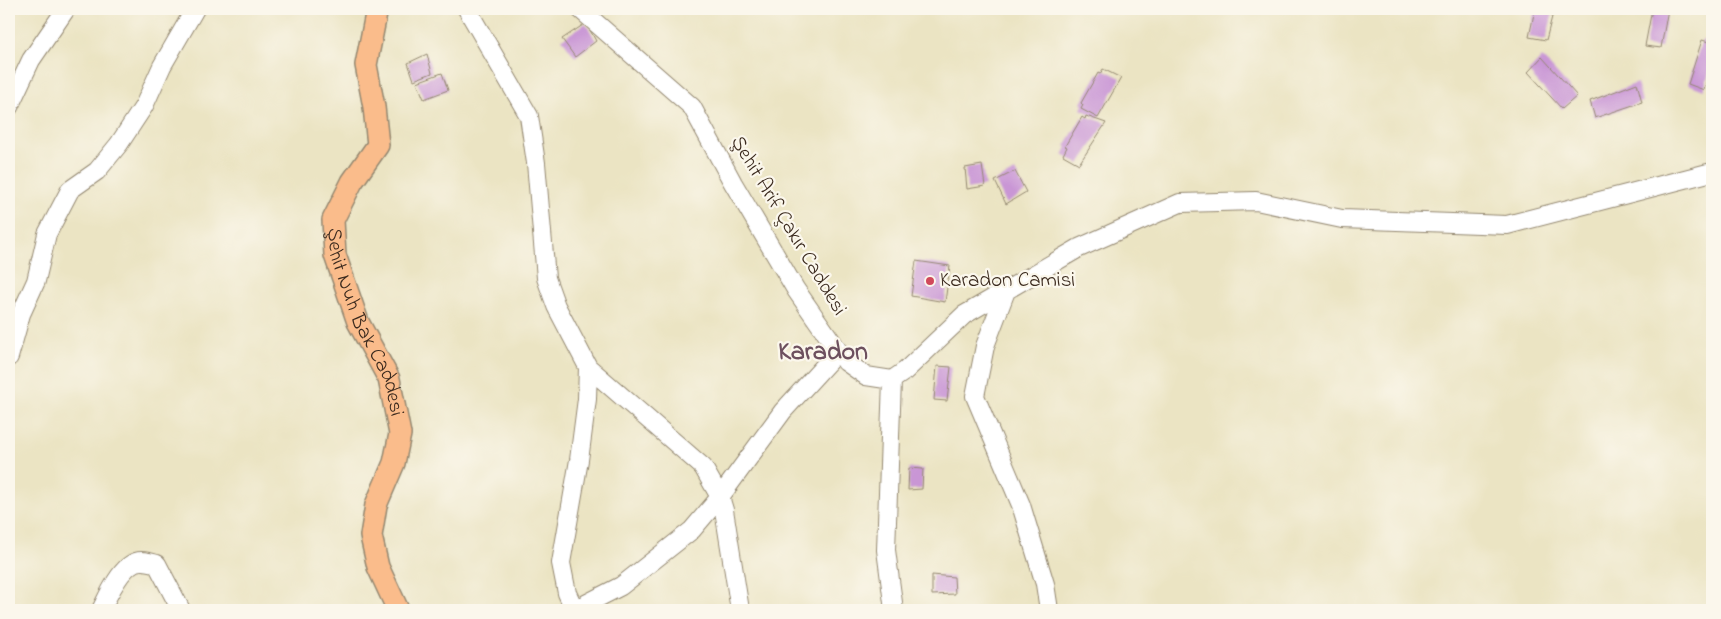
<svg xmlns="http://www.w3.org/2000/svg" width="1721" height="619" font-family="'Indie Flower',sans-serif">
  <rect width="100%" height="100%" fill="#fbf7ec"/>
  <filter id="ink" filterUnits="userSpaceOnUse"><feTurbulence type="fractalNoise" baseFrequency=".02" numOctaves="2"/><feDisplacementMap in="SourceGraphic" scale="10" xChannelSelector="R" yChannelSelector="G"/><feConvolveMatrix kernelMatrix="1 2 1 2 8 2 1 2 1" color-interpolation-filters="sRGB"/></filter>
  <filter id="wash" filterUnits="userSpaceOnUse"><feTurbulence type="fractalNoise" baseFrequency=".0096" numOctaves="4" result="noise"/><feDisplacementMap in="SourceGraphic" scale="20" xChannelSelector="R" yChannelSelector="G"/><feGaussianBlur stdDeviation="1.12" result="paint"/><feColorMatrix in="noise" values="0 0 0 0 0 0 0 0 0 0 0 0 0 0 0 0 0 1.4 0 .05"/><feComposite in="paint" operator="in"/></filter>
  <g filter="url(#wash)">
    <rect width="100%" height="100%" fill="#ebe4c3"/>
    <g id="blocks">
      <path fill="#c996d5" d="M1535,9H1554L1546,40L1529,37Z
        M1652,9H1668L1661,48L1645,46Z
        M586,23L596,41L575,57L562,39Z
        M1702,40L1712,43V62L1704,90L1688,84Z
        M427,54L432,73L414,80L408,63Z
        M1542,57L1577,96L1562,109L1528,72Z
        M1103,69L1121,78L1098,118L1081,109L1083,105L1081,103L1098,73L1100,74Z
        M442,73L448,90L424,99L417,82Z
        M1637,83L1642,102L1595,118L1590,101Z
        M1086,116L1106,123L1079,164L1063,155L1067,147L1065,146L1082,117L1085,119Z
        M982,165L985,186L967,189L965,168Z
        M1015,171L1026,192L1006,204L995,181Z
        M916,261L950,266L945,302L911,296Z
        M937,366L951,367L947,401L934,400Z
        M909,468L923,469L922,489L908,490Z
        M932,575L954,577L955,594L932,595Z"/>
    </g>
  </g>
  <g filter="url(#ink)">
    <use href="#blocks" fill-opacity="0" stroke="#938770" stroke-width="1"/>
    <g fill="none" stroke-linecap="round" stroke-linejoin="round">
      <defs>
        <path id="minor" d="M467,9L529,116L536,163L546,278L556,306L588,367L587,399L579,460L561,563L567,593L572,604L580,607L621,586L692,530L720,497L783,411L838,351
          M580,9L692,107L733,183L796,290L846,362L866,376L892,380L905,371L964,315L1079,248L1180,203L1256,201L1342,219L1507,225L1712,172
          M9,107L31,60L66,9
          M1006,291L985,346L975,396L1021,505L1045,584L1049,610
          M9,357L21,314L36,281L47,234L70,190L97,171L119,144L144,106L162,66L195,9
          M588,367L703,467L720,497L724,510L740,610
          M892,380L886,550L894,610
          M101,610C108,596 123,560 142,561C147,561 153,563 157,564L181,610"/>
        <g id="major">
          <path id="s1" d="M377,9L366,65L374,107L378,145L352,182L333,220L335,255L358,322L389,379L400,434L394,463L376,505L371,536L378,567L398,610"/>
        </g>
      </defs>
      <use href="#minor" stroke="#938770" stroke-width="20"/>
      <use href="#major" stroke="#938770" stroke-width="24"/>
      <use href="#minor" stroke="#fff" stroke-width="18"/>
      <use href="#major" stroke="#fabc8b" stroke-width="21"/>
    </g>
  </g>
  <circle fill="#d1495b" stroke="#fbf7ec" stroke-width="2" cx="930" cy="281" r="5"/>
  <g text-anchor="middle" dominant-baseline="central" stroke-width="4.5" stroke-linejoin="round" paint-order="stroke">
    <g font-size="21" fill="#3b2a1e" stroke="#fbf7ec">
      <text transform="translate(788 226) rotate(59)">Şehit Arif Çakır Caddesi</text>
      <text stroke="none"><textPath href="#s1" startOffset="334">Şehit Nuh Bak Caddesi</textPath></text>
    </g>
    <g font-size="21" fill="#3b2a1e" stroke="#fbf7ec" text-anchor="start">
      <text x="940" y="281">Karadon Camisi</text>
    </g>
    <g font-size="26" font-weight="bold" fill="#6d505e" stroke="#fbf7ec">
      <text x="823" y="353">Karadon</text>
    </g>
  </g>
  <rect width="1721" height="619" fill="none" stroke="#fbf7ec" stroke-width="30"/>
</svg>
